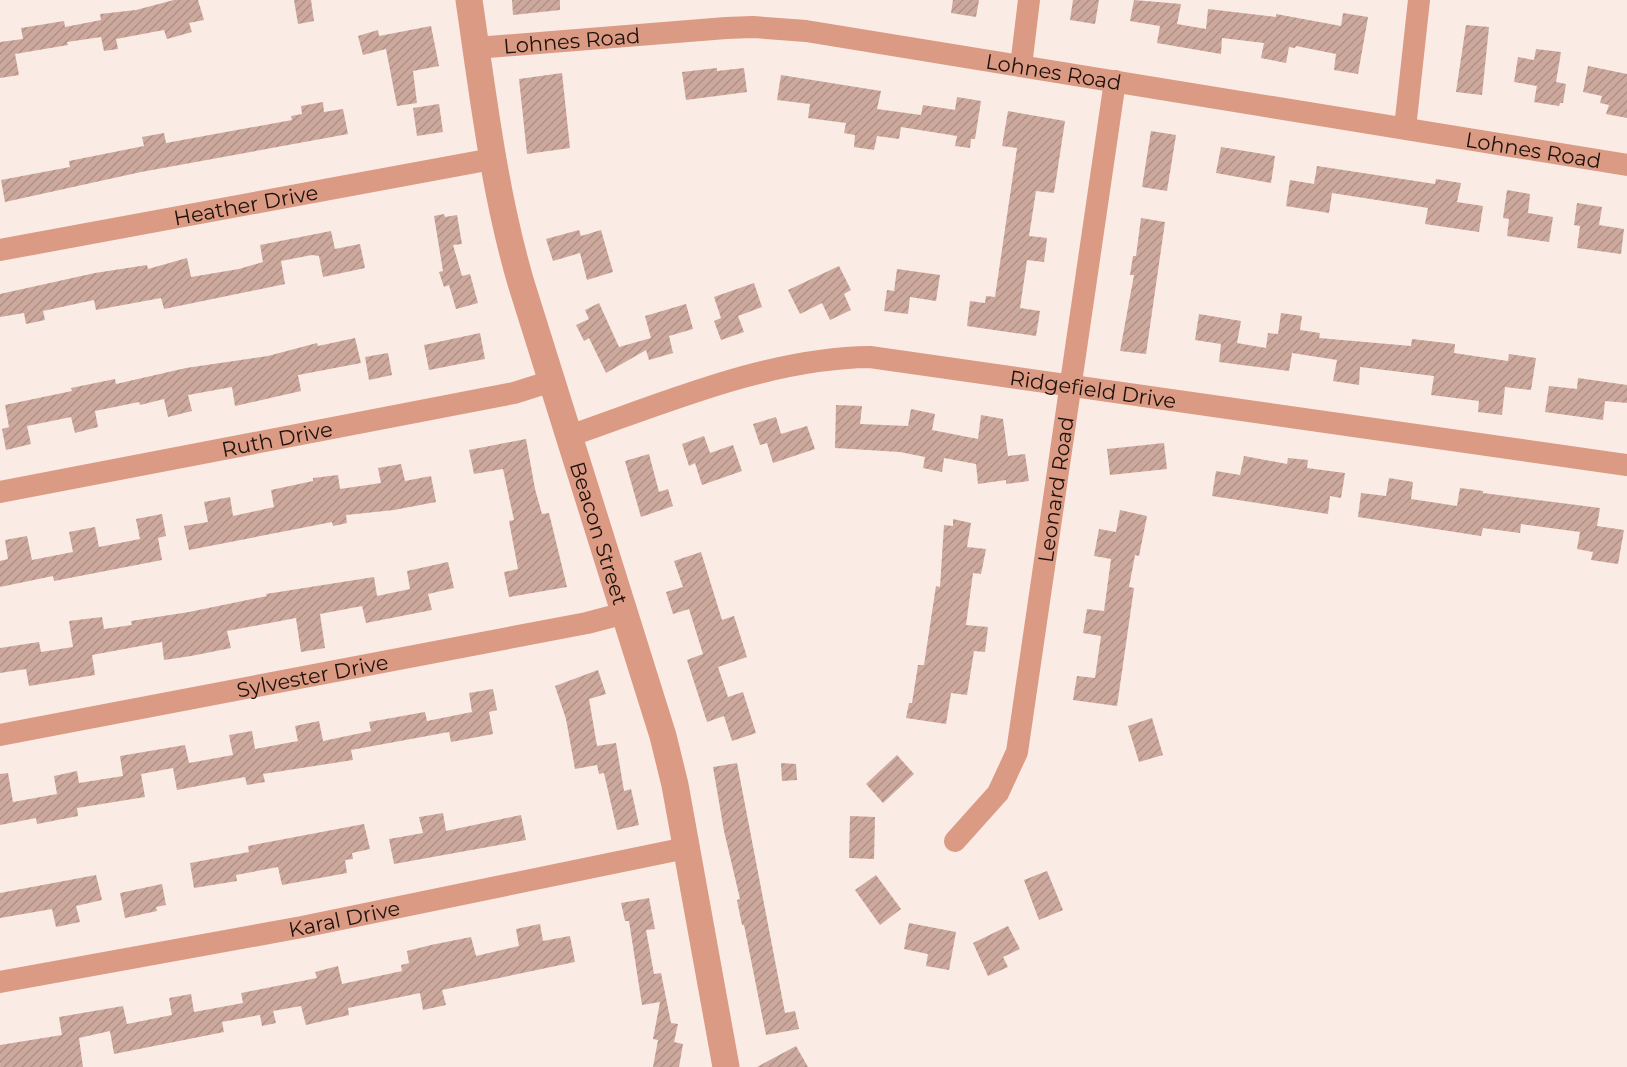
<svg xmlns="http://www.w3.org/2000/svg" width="1627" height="1067" font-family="Montserrat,sans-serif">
  <defs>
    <pattern id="building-hatch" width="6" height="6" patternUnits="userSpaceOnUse" patternTransform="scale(1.5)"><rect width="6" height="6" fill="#cda99d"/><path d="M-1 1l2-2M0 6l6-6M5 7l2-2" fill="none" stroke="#b09086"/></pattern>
  </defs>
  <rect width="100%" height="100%" fill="#faebe5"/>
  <path fill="url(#building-hatch)" d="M174,0H198L204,20L189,23L192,32L167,39L164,30L116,39L118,49L104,51L101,37L67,42L68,45L15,54L19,75L0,78V42L23,39L21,28L64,21L65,27L101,20L100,14L136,10Z
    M294,0H311L314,21L298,24Z
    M512,0H560V10L513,15Z
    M953,0H979L976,17L951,13Z
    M1073,0H1099L1095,24L1070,20Z
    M1134,0L1181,4L1177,24L1206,29L1208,9L1276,17V14L1341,26L1343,13L1368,17L1358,74L1334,70L1336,54L1296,46L1295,48L1289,47L1286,63L1261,58L1264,43L1222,38L1221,54L1157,43L1160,26L1130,21Z
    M1466,25L1489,27L1482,95L1456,92Z
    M431,26L439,66L413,71L417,103L397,106L386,49L363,55L358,36L378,30L379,36Z
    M1536,49L1561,52L1556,82L1566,84L1563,103H1560L1559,106L1534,102L1537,86L1514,82L1518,57L1534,60Z
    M1588,66L1627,74V118L1606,114L1609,105L1600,103L1602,96L1583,92Z
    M717,68V71L744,68L747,92L686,100L682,72Z
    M562,73L570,148L527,154L519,79Z
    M781,75L881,91L877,109L921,115L923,105L955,110L957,97L981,101L975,139H971L970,148L955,146L957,136L901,127L899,139L877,136L874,150L854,147L855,135L844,133L846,123L808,118L810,104L777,100Z
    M323,102L324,112L343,109L348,134L141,172L5,202L1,180L70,167L69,161L144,146L142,137L164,133L166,143L292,120L291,116L302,114L301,106Z
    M439,104L443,132L417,136L413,108Z
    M1008,111L1065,121L1054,193L1036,191L1029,236L1047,238L1044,262L1027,260L1020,308L1040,311L1036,336L967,326L970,301L985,303L986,296L995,297L1017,148L1002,146Z
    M1151,131L1176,135L1167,191L1142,187Z
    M1221,147L1275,156L1271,183L1216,173Z
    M1317,166L1435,184L1436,179L1461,183L1457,202L1483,206L1479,232L1425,224L1428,208L1332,193L1329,213L1286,206L1290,180L1314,184Z
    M1507,190L1530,194L1528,213L1553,217L1549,242L1507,236L1509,219L1503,218Z
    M1577,203L1602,207L1599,225L1624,229L1621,254L1577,248L1580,226L1574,225Z
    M444,214L445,217L457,215L462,244L453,245L462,276L470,274L478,303L456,309L449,285L444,287L439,272L443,271L434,216Z
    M1141,218L1165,222L1146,354L1120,351L1134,275H1130L1133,256H1136Z
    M579,230L581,236L601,230L613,272L587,280L580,253L553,261L546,239Z
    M331,231L335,249L360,244L365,268L323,277L319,256L312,255L281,261L285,284L164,309L161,298L96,310L94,300L43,311L45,320L26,324L24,313L0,317V294L95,273L147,265L148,269L187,258L191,277L239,269L263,262L260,245Z
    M839,266L851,290L844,294L851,310L830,320L822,303L800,314L788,290Z
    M897,269L940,275L936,301L910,297L908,314L884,311L887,290L894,291Z
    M754,283L762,307L738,316L744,332L721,340L714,321L721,318L714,297Z
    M599,303L619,347L651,338L645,316L686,304L693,329L669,336L673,353L649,360L646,350L606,373L589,338L584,341L576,325L589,319L585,310Z
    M1281,313L1302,316L1300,330L1320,333L1319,338L1411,346L1412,339L1455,344L1454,353L1508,361L1509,354L1536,358L1531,390L1505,387L1502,415L1478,412L1479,401L1431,395L1434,376L1360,367L1359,385L1333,381L1337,360L1292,353L1289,371L1242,365L1219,362L1221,344L1195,340L1199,314L1241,321L1237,343L1266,348L1268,333L1278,334Z
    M480,333L485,359L429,370L424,345Z
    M355,338L361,363L298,375L301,391L235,406L232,387L188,395L192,411L168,417L164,399L140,405L139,402L95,411L98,427L75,433L71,417L27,426L31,444L6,450L2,429L9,427L5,405L72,391L71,388L115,379L116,384L186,368L268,356L317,343L318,346Z
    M388,353L392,375L369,380L365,357Z
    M1578,378L1627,385V403L1605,401L1603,420L1545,412L1549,386L1577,389Z
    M836,405L862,406L860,424L908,426L911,409L935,414L932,430L978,439L981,415L1003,419L1008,456L1025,454L1029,481L1006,484V480L978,484L976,464L944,458L942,472L923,468L925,457L900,452L835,448Z
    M776,417L781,434L807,426L815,449L773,463L767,443L760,445L753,424Z
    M704,436L710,453L733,445L742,471L702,485L695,463L689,466L682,444Z
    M526,439L535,489L542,514L549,513L567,587L509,597L504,572L518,569L509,521L514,520L503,469L474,474L469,450Z
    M1164,443L1167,469L1110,475L1107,449Z
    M649,454L659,492L668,489L673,506L641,517L625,461Z
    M1244,456L1287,464L1288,458L1308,460L1307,468L1345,473L1341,498L1330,496L1328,514L1212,496L1216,471L1240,475Z
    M401,464L405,481L431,476L436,502L394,510L346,515L347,523L333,526L332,522L189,550L184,526L208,522L204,502L230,497L233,516L274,507L271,490L313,481V478L338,475L340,489L381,483L378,468Z
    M1389,478L1413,482L1411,499L1457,506L1460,488L1483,491V493L1600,508L1597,526L1624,530L1618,564L1591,560L1593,552L1577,549L1580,532L1521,524L1520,533L1483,528L1481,536L1358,517L1361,493L1386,496Z
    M1120,510L1147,516L1139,556L1135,555L1129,587L1134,588L1117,706L1073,700L1077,676L1095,678L1101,636L1083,633L1087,609L1104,611L1111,559L1094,556L1099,529L1116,532Z
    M162,514L166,536L158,538L162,560L54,581L53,576L0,587V561L8,559L5,540L27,536L32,560L73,552L69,532L95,527L99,547L140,539L136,519Z
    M953,519L971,523L967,547L986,549L981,574L973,573L966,625L988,627L985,652L974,651L967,695L951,693L946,724L906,718L909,703H912L918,665H924L936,586L940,587L944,525L953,526Z
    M701,552L722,620L734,616L747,657L718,667L728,697L743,692L756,733L732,741L724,716L707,722L687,660L703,654L689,609L673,614L666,592L683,587L674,561Z
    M448,562L454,588L428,594L432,610L366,623L362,606L320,614L325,648L301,652L296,618L227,631L231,648L191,656L164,660L162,642L92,655L95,675L29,686L26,669L0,673V648L39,642L41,652L73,647L69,621L102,617L104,629L132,625L131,621L189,612L267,596L266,594L374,577L377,596L410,589L407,571Z
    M598,670L606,694L589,699L597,746L616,743L624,791L631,789L639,825L617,830L604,773L599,774L597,765L575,769L566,719L555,686Z
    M493,689L497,710L489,712L493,734L451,742L449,732L351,750L353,760L263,774L265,782L247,785L245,777L177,790L173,768L141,774L145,797L77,808L78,816L37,824L36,818L0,825V774L8,773L13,802L57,794L54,776L77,771L79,783L123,776L120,756L185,745L189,763L233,755L229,735L252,731L255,749L298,741L295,726L319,721L323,741L371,731L369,722L425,712L427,721L472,712L469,693Z
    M1152,718L1163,755L1139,762L1128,726Z
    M897,755L914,774L883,803L866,784Z
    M737,763L785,1013L795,1011L799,1029L766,1035L744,925H742L737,900L740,899L724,831L713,767Z
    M781,763L796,764L797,780L782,781Z
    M443,813L446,831L521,815L526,840L394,864L389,839L423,833L419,817Z
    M850,816L875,817L874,859L849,858Z
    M364,824L370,849L352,853L353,859L345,860L347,873L282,885L278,867L236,875L237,881L194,888L190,863L249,852L248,846Z
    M1047,871L1063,910L1039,920L1024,880Z
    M96,875L102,900L76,906L80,922L56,927L52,909L0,918V893Z
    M876,875L901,909L880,925L855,890Z
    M162,884L166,905L156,907L157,911L125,918L120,893Z
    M649,898L655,929L646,930L654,974L661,973L671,1023L678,1024L674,1042L683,1044L679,1067H653L658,1040L653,1039L660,1002L642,1005L629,921H625L621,903Z
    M909,923L956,932L949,970L926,966L928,954L904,949Z
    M540,924L543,941L570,936L575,962L442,990L446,1005L423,1010L420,993L348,1008L349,1015L306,1025L301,1006L273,1011L276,1023L262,1026L260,1015L222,1022L224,1032L114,1054L110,1031L79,1038L83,1067H0V1045L62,1035L59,1017L123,1006L127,1024L172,1015L169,998L191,994L194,1012L243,1003L241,993L317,978L315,972L338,966L342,984L402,971L401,965L409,963L407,951L431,945L471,937L476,956L519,946L516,929Z
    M1008,926L1020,949L1003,957L1008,967L988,976L973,943Z
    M796,1046L808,1067H757Z"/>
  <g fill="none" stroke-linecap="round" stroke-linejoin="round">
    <g stroke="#db9a84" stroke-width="22">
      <path id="s1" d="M476,48L726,28L753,27L806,31L1627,165"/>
      <path d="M1021,66L1029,0"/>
      <path d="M1405,128L1419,0"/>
      <path id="s2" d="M0,250L492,159"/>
      <path id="s3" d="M569,436C665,403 768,358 870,357L1627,465"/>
      <path id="s4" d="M0,492L514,393L552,381"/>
      <path id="s5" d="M0,735L587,623L625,613"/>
      <path id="s6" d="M955,841L998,793L1017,752L1115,81"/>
      <path id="s7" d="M0,982L302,927L686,848"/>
    </g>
    <path stroke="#db9a84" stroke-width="27" id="s8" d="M469,0C483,95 494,191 521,283L663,736L675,785L726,1067"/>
  </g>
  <g text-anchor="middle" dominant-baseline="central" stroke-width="6" stroke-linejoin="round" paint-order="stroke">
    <g font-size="21" fill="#1e120c" stroke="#fff">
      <text stroke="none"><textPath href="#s1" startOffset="96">Lohnes Road</textPath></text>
      <text stroke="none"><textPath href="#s1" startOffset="582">Lohnes Road</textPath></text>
      <text stroke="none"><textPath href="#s1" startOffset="1068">Lohnes Road</textPath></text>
      <text stroke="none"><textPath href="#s2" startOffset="250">Heather Drive</textPath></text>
      <text stroke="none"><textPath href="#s3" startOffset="538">Ridgefield Drive</textPath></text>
      <text stroke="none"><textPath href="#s4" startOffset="282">Ruth Drive</textPath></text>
      <text stroke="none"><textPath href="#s6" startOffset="375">Leonard Road</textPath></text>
      <text stroke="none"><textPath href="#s8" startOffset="550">Beacon Street</textPath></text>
      <text stroke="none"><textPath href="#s5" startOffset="318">Sylvester Drive</textPath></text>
      <text stroke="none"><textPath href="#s7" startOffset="350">Karal Drive</textPath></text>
    </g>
  </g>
</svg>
